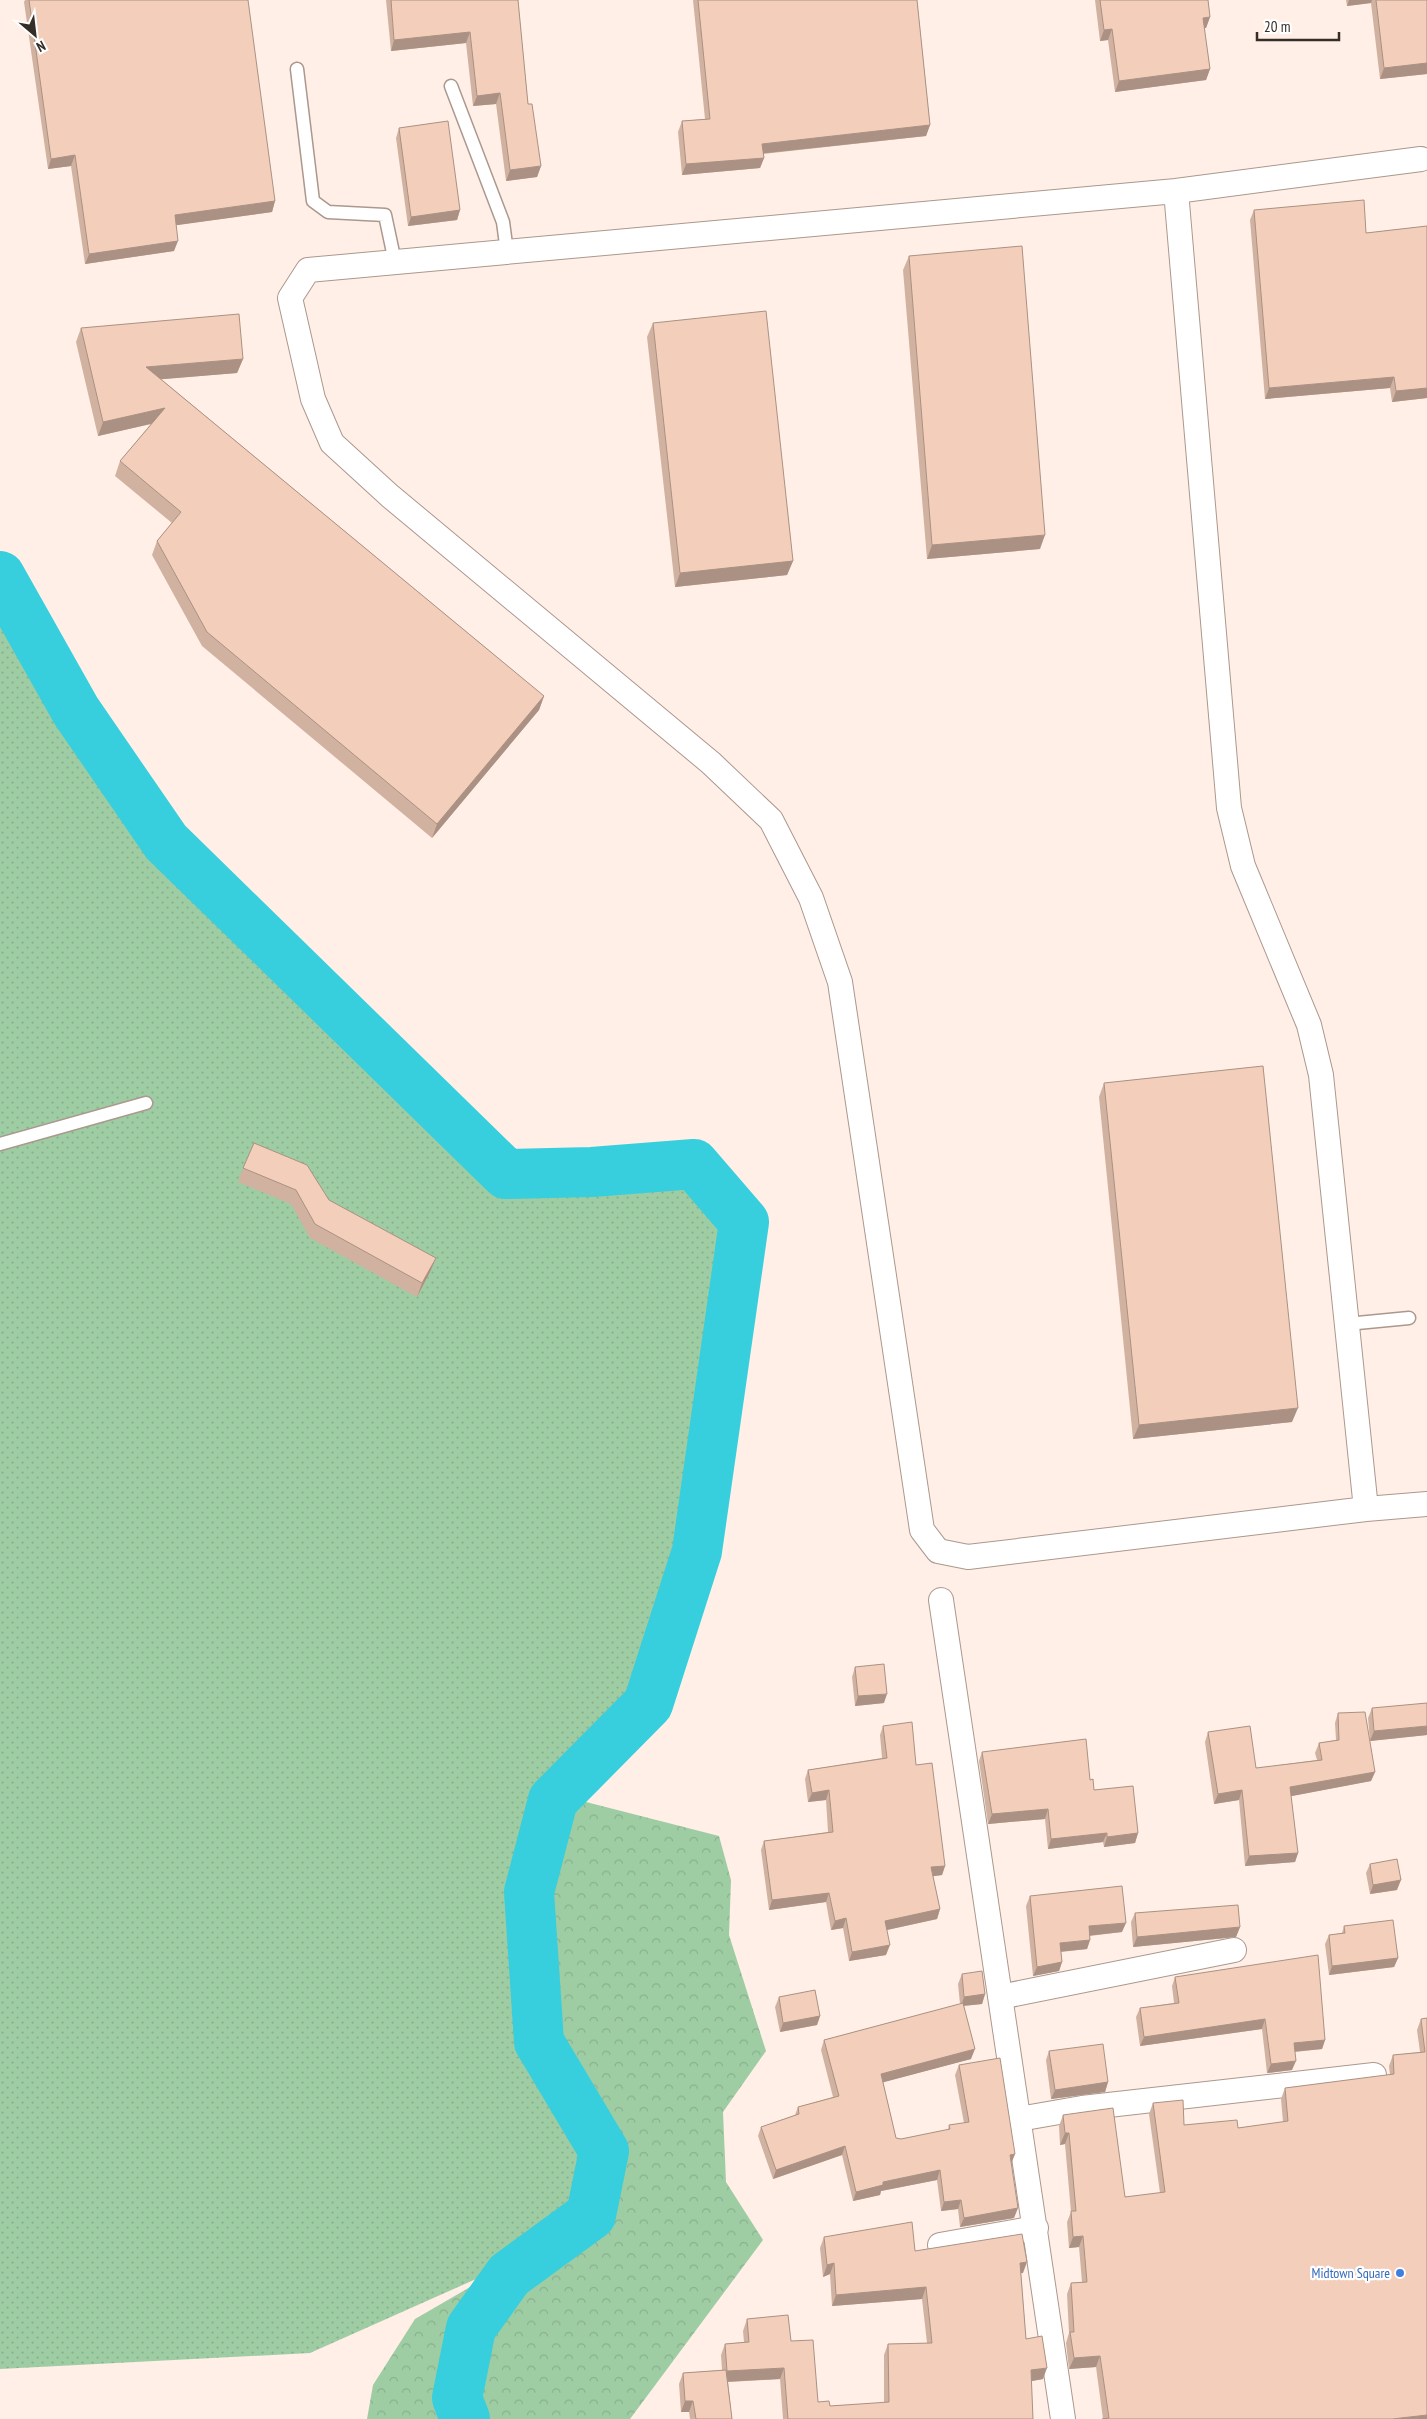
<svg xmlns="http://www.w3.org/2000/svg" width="1427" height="2419" font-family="'PT Sans Narrow',sans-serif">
  <defs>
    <pattern id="grass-dots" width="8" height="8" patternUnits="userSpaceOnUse" patternTransform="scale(1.25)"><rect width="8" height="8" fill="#9ecda4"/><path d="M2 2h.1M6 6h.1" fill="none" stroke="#89b08d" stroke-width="1.8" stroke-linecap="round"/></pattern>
    <pattern id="forest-crowns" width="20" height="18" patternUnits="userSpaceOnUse" patternTransform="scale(1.25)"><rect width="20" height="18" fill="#9ecda4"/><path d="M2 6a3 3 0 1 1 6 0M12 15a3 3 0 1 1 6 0" fill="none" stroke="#89b08d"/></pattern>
  </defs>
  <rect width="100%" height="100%" fill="#ffefe6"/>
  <path fill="url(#grass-dots)" d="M0,600L60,703L156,846L503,1186L686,1176L732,1223L686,1552L636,1698L546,1790L520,1887L528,2049L590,2152L580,2208L503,2267L310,2353L0,2369Z"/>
  <path fill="url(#forest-crowns)" d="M547,1792L719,1836L731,1880L729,1935L766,2051L723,2112L726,2182L763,2240L630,2419H367L373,2385L415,2319L503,2268L581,2208L591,2151L530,2048L522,1885Z"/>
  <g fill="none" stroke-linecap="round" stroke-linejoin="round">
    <path stroke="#37cede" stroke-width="50" d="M0,576L76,711L166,842L506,1174L592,1172L694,1164L744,1222L697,1551L648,1704L553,1800L529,1892L539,2042L604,2151L591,2215L509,2275L471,2328L457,2398L465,2419"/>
    <defs>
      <path id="lane" d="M297,69L313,201L328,212L385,215L395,262
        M451,86L503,222L507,252
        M0,1144L146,1103
        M1347,1324L1409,1318"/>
      <path id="street" d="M1421,159L1176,191L308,270L290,298L313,399L332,443L390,496L711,763L771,820L811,898L840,982L922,1530L938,1551L968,1557L1366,1509L1427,1504
        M1176,191L1229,808L1243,866L1309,1025L1321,1075L1366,1509
        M941,1600L1063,2419
        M1000,1997L1234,1950
        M1019,2119L1082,2108L1374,2075
        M940,2245L1036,2228"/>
    </defs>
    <use href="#lane" stroke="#ab988e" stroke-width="15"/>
    <use href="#street" stroke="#ab988e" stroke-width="26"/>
    <use href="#lane" stroke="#fff" stroke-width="12"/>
    <use href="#street" stroke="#fff" stroke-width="24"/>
  </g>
  <path fill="#d1b2a1" d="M25,0H29L275,201L272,212L176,225L174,251L85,264L71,166L48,169L24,2Z
    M386,0H518L528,104L541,166L537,177L506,181L496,104L473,106L466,43L391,51Z
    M693,0H917L930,125L926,136L763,154L764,158L760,168L682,175L678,132L682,121L705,119Z
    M1095,0H1208L1210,17L1206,28H1204L1210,69L1206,80L1115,92L1108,40L1100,41Z
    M1346,0H1427V74L1380,79L1371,3L1347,6Z
    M399,128L460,210L457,220L408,226L396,138Z
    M1254,210L1366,233L1427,226V398L1392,402L1390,388L1265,399L1250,220Z
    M909,256L1040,549L927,559L903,270Z
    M653,323L793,561L787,575L675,587L647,337Z
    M81,328L243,359L237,373L161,379L544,696L539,710L432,838L202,646L152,555L157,541L172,523L115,476L120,461L151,424L98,436L76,342Z
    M1104,1083L1292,1422L1133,1439L1099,1097Z
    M243,1168L329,1200L436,1258L430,1272L417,1297L310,1238L291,1204L238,1182Z
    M855,1667L884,1703L855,1706L852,1677Z
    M1372,1708L1427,1735L1370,1741L1368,1718Z
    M1338,1713L1375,1772L1371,1781L1291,1796L1298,1853L1295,1862L1245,1866L1239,1800L1214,1804L1205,1742L1208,1732L1256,1768L1317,1760L1315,1753L1319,1743L1336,1740L1335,1723Z
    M883,1726L916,1765L945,1866L942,1875L933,1876L940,1909L937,1919L887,1930L886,1955L849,1961L843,1928L831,1930L826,1902L769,1910L761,1850L764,1841L828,1832L826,1800L808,1802L805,1779L808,1770L882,1758L880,1735Z
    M982,1752L1090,1780L1094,1790L1138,1833L1135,1843L1104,1847L1103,1842L1048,1849L1045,1819L988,1824L979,1761Z
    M1370,1864L1397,1890L1370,1894L1366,1873Z
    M1030,1896L1122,1932L1090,1936V1940L1087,1949L1061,1952L1062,1962L1059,1971L1033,1976L1026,1906Z
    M1135,1913L1240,1927L1236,1937L1133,1947L1131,1922Z
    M1344,1926L1398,1958L1394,1967L1329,1975L1325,1944L1329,1935L1342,1933Z
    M962,1974L985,1994L982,2004L964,2006L971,2059L883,2082L896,2138L901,2139L948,2130L949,2125L964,2123L955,2075L959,2065L1015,2154L1011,2163L1014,2218L960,2227L958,2209L941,2211L937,2180L881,2191L880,2195L853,2201L842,2155L773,2179L758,2136L761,2127L795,2115L798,2107L833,2097L821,2050L824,2040L960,2004L958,1984Z
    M1175,1977L1325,2040L1322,2049L1295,2052L1292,2070L1267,2073L1262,2029L1140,2046L1136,2017L1140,2008L1174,2003L1172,1986Z
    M779,1997L820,2016L817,2025L780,2032L775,2007Z
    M1427,2018V2419H1103L1096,2367L1069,2369L1066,2343L1069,2333L1067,2294L1071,2283L1082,2282L1079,2247L1069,2248L1067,2222L1071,2212L1065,2144L1060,2145L1059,2126L1063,2115L1125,2197L1160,2193L1149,2114L1153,2103L1184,2125L1238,2128L1283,2122L1281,2099L1285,2088L1390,2075L1389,2066L1393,2055L1420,2052L1417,2030L1421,2019Z
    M1049,2051L1108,2082L1105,2092L1051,2099L1046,2060Z
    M824,2237L915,2251L1023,2273H1021L1026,2339L1043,2379L1031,2381L1033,2419H783L780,2379L728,2382L732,2419H690L689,2412H681L679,2384L683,2373L722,2370L721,2355L725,2344L744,2342L743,2331L747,2319L791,2341L818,2402L830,2406L884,2403V2355L888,2344L927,2343L922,2299L832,2306L830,2274L823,2277L820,2248Z"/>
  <path fill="#aa9183" d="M1349,0H1372L1371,3L1347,6Z
    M1210,17L1206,28L1199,29L1203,18Z
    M1112,29L1108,40L1100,41L1104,30Z
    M470,32L466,43L391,51L394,40Z
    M1427,63V74L1380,79L1384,68Z
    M1210,69L1206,80L1115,92L1119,81Z
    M500,93L496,104L473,106L477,96Z
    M930,125L926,136L758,154L762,144Z
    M75,155L71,166L48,169L51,159Z
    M764,158L760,168L682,175L686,164Z
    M541,166L537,177L506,181L510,170Z
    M275,201L272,212L171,226L175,215Z
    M460,210L457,220L408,226L411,217Z
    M178,241L174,251L85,264L89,254Z
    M243,359L237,373L141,381L146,367Z
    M1394,377L1390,388L1265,399L1269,388Z
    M1427,388V398L1392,402L1396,391Z
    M165,408L159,422L98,436L103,422Z
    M1045,535L1040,549L927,559L932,545Z
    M793,561L787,575L675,587L680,573Z
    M544,696L539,710L432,838L437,824Z
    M436,1258L430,1272L417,1297L422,1283Z
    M1298,1408L1292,1422L1133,1439L1139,1425Z
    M887,1694L884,1703L855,1706L858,1696Z
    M1427,1726V1735L1370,1741L1374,1731Z
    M1375,1772L1371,1781L1287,1797L1290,1787Z
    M829,1790L826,1800L808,1802L812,1793Z
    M1242,1790L1239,1800L1214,1804L1218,1794Z
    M1048,1809L1045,1819L988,1824L992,1814Z
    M1107,1833L1103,1842L1048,1849L1051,1839Z
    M1138,1833L1135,1843L1104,1847L1107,1837Z
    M1298,1853L1295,1862L1245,1866L1249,1856Z
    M945,1866L942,1875L928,1877L931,1867Z
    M1401,1880L1397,1890L1370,1894L1373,1885Z
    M829,1893L826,1902L769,1910L772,1900Z
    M940,1909L937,1919L882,1931L885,1921Z
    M846,1918L843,1928L831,1930L835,1921Z
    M1126,1923L1122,1932L1085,1936L1089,1926Z
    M1240,1927L1236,1937L1133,1947L1137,1937Z
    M1090,1940L1087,1949L1057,1952L1060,1943Z
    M890,1945L886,1955L849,1961L852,1952Z
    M1398,1958L1394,1967L1329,1975L1332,1966Z
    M1062,1962L1059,1971L1033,1976L1037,1967Z
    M985,1994L982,2004L961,2006L964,1997Z
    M820,2016L817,2025L780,2032L783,2023Z
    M1265,2019L1262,2029L1140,2046L1144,2037Z
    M1325,2040L1322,2049L1290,2052L1294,2043Z
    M975,2049L971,2059L877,2084L881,2074Z
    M1296,2061L1292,2070L1267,2073L1271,2064Z
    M1108,2082L1105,2092L1051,2099L1055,2090Z
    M1065,2133H1069L1065,2144L1060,2145Z
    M845,2146L842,2155L773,2179L776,2170Z
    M1015,2154L1011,2164L1010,2155Z
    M940,2170L937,2180L881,2191L880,2195L853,2201L856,2192L883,2182Z
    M961,2200L958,2209L941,2211L944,2202Z
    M1018,2208L1014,2218L960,2227L964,2218Z
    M1083,2236L1079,2247L1069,2248L1073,2237Z
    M1027,2262L1023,2273L1016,2274L1020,2263Z
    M834,2263L830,2274L823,2277L827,2265Z
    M926,2287L922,2299L832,2306L836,2295Z
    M1100,2356L1096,2367L1069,2369L1074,2358Z
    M784,2368L780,2379L723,2382L727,2371Z
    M1047,2368L1043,2379L1027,2382L1031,2370Z
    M685,2401H693L689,2412H681Z
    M1427,2415V2419H1392Z"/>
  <path fill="#f3cfbb" stroke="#aa9183" d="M29,0H248L275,201L175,215L178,241L89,254L75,155L51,159Z
    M391,0H518L528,104H532L541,166L510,170L500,93L477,96L470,32L394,40Z
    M698,0H917L930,125L762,144L764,158L686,164L682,121L710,119Z
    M1100,0H1208L1210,17L1203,18L1210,69L1119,81L1112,29L1104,30Z
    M1376,0H1427V63L1384,68Z
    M448,121L460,210L411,217L399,128Z
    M1364,200L1366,233L1427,226V388L1396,391L1394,377L1269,388L1254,210Z
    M1022,246L1045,535L932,545L909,256Z
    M766,311L793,561L680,573L653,323Z
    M239,314L243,359L146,367L544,696L437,824L207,632L157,541L181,512L120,461L165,408L103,422L81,328Z
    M1263,1066L1298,1408L1139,1425L1104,1083Z
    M254,1143L307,1165L329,1200L436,1258L422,1283L315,1224L296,1190L243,1168Z
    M884,1664L887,1694L858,1696L855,1667Z
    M1427,1703V1726L1374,1731L1372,1708Z
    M1365,1712L1375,1772L1290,1787L1298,1853L1249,1856L1242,1790L1218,1794L1208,1732L1250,1726L1256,1768L1322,1760L1319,1743L1339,1740L1338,1713Z
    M912,1722L916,1765L932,1763L945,1866L931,1867L940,1909L885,1921L890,1945L852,1952L846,1918L835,1921L829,1893L772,1900L764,1841L833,1832L829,1790L812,1793L808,1770L887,1758L883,1726Z
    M1086,1739L1090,1780L1093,1779L1094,1790L1133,1786L1138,1833L1107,1837V1833L1051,1839L1048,1809L992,1814L982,1752Z
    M1397,1859L1401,1880L1373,1885L1370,1864Z
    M1122,1886L1126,1923L1089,1926L1090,1940L1060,1943L1062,1962L1037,1967L1030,1896Z
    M1238,1905L1240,1927L1137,1937L1135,1913Z
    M1393,1920L1398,1958L1332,1966L1329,1935L1345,1933L1344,1926Z
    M1318,1955L1325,2040L1294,2043L1296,2061L1271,2064L1265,2019L1144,2037L1140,2008L1179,2003L1175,1977Z
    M982,1971L985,1994L964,1997L962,1974Z
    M815,1990L820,2016L783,2023L779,1997Z
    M963,2003L975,2049L881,2074L896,2138L901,2139L950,2129L949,2125L969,2122L959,2065L1000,2058L1015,2154L1010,2155L1018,2208L964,2218L961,2200L944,2202L940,2170L883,2182V2185L856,2192L845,2146L776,2170L761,2127L799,2114L798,2107L839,2096L824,2040Z
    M1427,2018V2415L1392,2419H1102L1109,2418L1100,2356L1074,2358L1070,2332H1074L1071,2283L1087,2282L1083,2236L1073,2237L1071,2211H1076L1069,2133H1065L1063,2115L1113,2108L1125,2197L1165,2192L1153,2103L1183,2100L1184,2125L1237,2120L1238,2128L1288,2121L1285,2088L1394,2074L1393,2055L1425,2052L1421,2019Z
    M1103,2044L1108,2082L1055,2090L1049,2051Z
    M912,2222L915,2251L1022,2234L1027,2262L1020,2263L1026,2339L1042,2336L1047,2368L1031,2370L1033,2419H788L784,2368L727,2371L725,2344L749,2342L747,2319L788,2315L791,2341L813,2340L818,2402L829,2401L830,2406L889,2402L888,2344L932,2343L926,2287L836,2295L834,2263L827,2265L824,2237Z
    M726,2370L732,2419H696L693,2401H685L683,2373Z"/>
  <circle fill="#3f7fe0" stroke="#fff" stroke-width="2" cx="1400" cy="2273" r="5"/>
  <g text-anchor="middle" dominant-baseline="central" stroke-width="4.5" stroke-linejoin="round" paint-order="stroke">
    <g font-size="14" fill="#366cbe" stroke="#fff" text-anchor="end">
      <text x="1390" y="2273">Midtown Square</text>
    </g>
  </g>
  <g transform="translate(35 35) rotate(152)" stroke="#ffffff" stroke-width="4" paint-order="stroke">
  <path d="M0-4L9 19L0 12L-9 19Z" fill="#342d28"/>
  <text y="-8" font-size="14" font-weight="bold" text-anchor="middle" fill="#342d28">N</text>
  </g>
  <path d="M1257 32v8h82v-8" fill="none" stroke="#342d28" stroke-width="2.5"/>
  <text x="1264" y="32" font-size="15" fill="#342d28" stroke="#ffffff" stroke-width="4" paint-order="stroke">20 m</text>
</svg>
